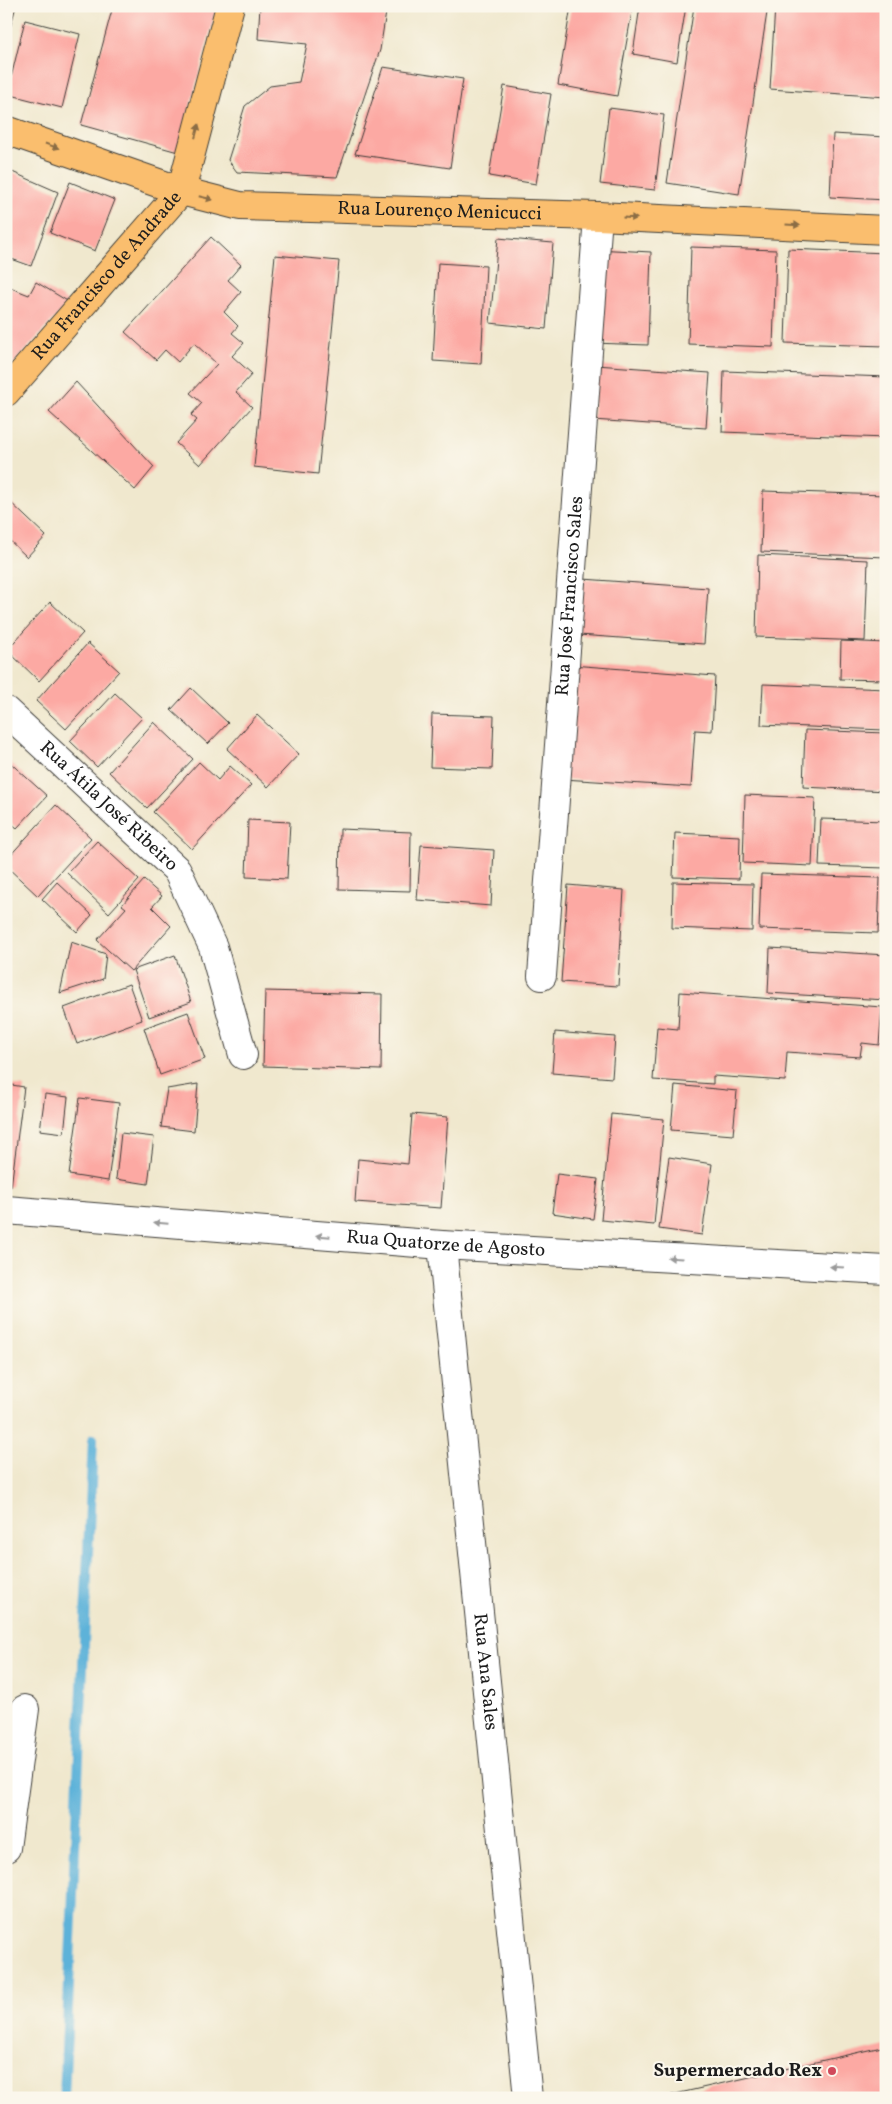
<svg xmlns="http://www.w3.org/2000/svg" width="892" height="2104" font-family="Vollkorn,serif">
  <rect width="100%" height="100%" fill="#fbf7ec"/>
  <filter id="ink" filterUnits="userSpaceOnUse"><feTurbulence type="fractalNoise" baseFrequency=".02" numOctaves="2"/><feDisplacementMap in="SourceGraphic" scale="10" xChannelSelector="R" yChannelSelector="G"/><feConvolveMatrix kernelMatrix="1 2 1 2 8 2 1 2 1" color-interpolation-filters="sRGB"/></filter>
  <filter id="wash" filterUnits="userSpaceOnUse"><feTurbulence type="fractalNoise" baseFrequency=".0096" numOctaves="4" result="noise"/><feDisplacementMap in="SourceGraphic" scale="20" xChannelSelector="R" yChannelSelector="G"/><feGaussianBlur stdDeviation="1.12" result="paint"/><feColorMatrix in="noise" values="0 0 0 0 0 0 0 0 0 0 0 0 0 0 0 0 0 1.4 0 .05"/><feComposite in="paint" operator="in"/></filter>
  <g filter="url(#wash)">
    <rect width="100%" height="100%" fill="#f0e8ce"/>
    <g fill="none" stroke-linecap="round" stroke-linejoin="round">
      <path stroke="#5db2d9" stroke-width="10" d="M64,2098L93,1439"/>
    </g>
    <g id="blocks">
      <path fill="#fca9a3" d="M6,6H16L7,40H6Z
        M113,6H217L178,152L81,125Z
        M260,6H387L380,50L337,177L237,172L228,160L245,106L270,86L299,82L307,44L258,39Z
        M571,6H633L617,96L558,85Z
        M640,6H686L677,62L633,54Z
        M694,6H768L739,194L667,183Z
        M775,6H886V97L770,89Z
        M25,20L80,34L62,108L7,94Z
        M383,67L463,79L450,168L355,154Z
        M504,86L551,94L536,184L489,176Z
        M609,108L664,115L655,190L600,184Z
        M833,134L886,137V200L830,197Z
        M10,171L58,192L31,266L6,257V179Z
        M70,182L115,200L95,251L50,233Z
        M211,237L241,265L228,280L241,292L224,312L238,326L232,333L244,343L232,356L252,374L236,392L252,407L200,465L176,443L197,420L191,415L202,403L190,393L217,364L194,343L178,362L165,350L156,360L125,332Z
        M498,238L553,243L546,329L490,323Z
        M691,247L776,250L773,347L688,344Z
        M596,249L651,252L648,345L593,343Z
        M788,249L886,253V346L785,343Z
        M275,255L339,261L318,474L254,467Z
        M438,263L486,266L481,364L433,361Z
        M36,282L69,302L6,372V286L29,295Z
        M596,365L710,373L706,428L593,420Z
        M724,371L886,377V438L722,432Z
        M76,382L154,467L135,490L49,412Z
        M763,491L886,495V557L761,552Z
        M6,498L46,536L27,557L6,537Z
        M758,555L868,560L865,641L756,637Z
        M583,579L708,588L704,644L579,635Z
        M50,602L83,633L39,681L7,650Z
        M841,641L886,643V680L840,679Z
        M88,643L119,671L66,729L36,701Z
        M571,665L715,676L712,731L695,730L691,787L563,779Z
        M763,684L886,689L884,730L761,725Z
        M191,688L228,723L208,744L171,710Z
        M115,693L142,718L97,767L70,741Z
        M432,714L494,716L492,769L430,767Z
        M257,715L299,754L268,787L227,749Z
        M154,722L193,759L147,808L109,772Z
        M805,730L886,733V791L803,787Z
        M6,759L47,796L17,828L6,819Z
        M199,762L218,780L230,766L251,785L192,849L153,812Z
        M745,795L815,798L812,866L743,863Z
        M56,805L91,838L38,896L6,866V860Z
        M821,819L886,821V868L819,866Z
        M248,820L290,822L287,879L246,877Z
        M340,829L411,832L410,891L339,889Z
        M675,833L740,836L739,879L673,877Z
        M97,841L139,880L109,913L67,873Z
        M421,845L494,850L491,906L417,900Z
        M761,874L880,878L878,933L759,929Z
        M144,880L162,896L152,907L171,926L131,971L97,940L126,908L122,905Z
        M57,882L92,915L77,932L42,899Z
        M673,882L753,884L752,931L672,928Z
        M568,885L624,890L618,986L561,982Z
        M71,942L106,954L103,979L60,993Z
        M770,948L886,955V1000L768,993Z
        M175,955L191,1002L149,1017L133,970Z
        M129,984L142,1020L77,1044L64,1008Z
        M265,991L382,994L381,1070L263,1066Z
        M680,992L882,1007L879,1045L862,1043L860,1057L787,1052L785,1081L713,1076V1084L653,1080L657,1027L678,1029Z
        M188,1012L205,1059L160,1075L144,1028Z
        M555,1032L615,1037L612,1078L552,1073Z
        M6,1084L24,1087L11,1187L6,1186Z
        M198,1084L194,1131L161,1127L167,1089Z
        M675,1085L737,1091L733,1135L671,1130Z
        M45,1094L68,1097L64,1133L40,1130Z
        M80,1098L119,1103L108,1181L69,1175Z
        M412,1114L448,1117L441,1208L355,1202L358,1159L408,1164Z
        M611,1114L664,1119L654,1225L601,1220Z
        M121,1133L154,1137L148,1184L116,1179Z
        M669,1157L712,1164L702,1235L659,1229Z
        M557,1174L598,1179L593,1219L552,1213Z
        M886,2046V2098H672L671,2095Z"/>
    </g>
  </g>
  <g filter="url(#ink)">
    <use href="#blocks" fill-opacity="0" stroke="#3c3b37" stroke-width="1"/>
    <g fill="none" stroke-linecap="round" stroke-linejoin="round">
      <defs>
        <g id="minor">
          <path id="s1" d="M6,711L177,870L213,947L243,1055"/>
          <path id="s2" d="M542,976L598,216"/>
          <path id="s3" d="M6,1210L442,1245L886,1270"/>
          <path id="s4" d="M442,1245L528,2098"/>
          <path d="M6,1848L25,1709"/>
        </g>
        <g id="major">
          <path id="s5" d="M6,130L181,191L240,206L598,216L886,230"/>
          <path id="s6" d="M6,392L181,191L230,6"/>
        </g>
      </defs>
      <use href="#minor" stroke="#3c3b37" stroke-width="30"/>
      <use href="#major" stroke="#3c3b37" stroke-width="30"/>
      <use href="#minor" stroke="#fff" stroke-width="28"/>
      <use href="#major" stroke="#fabe6e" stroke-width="28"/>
    </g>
    <defs><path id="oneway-solid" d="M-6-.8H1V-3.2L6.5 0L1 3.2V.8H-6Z" transform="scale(1.25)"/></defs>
    <g fill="#8b6d45">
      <use href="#oneway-solid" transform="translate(197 131) rotate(-75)"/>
      <use href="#oneway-solid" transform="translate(52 146) rotate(19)"/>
      <use href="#oneway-solid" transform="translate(206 198) rotate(14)"/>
      <use href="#oneway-solid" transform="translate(630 218) rotate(3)"/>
      <use href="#oneway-solid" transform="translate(793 225) rotate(3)"/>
    </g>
    <g fill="#999">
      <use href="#oneway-solid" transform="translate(161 1223) rotate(-175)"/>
      <use href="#oneway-solid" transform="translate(323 1236) rotate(-175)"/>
      <use href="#oneway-solid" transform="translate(675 1258) rotate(-177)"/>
      <use href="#oneway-solid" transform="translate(837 1267) rotate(-177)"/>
    </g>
  </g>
  <circle fill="#d1495b" stroke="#fbf7ec" stroke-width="2" cx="832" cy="2071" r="5"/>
  <g text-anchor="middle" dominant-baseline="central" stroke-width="4" stroke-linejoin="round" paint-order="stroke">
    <g font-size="19" fill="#1c1c1c" stroke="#fbf7ec">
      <text stroke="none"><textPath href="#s5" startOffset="446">Rua Lourenço Menicucci</textPath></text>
      <text stroke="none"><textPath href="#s6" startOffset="154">Rua Francisco de Andrade</textPath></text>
      <text stroke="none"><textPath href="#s2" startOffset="381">Rua José Francisco Sales</textPath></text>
      <text stroke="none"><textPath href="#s1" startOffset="140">Rua Átila José Ribeiro</textPath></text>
      <text stroke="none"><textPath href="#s3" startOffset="441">Rua Quatorze de Agosto</textPath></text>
      <text stroke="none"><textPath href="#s4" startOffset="429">Rua Ana Sales</textPath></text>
    </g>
    <g font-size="19" font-weight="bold" fill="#1c1c1c" stroke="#fbf7ec" text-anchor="end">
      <text x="822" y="2071">Supermercado Rex</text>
    </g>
  </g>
  <rect width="892" height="2104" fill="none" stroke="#fbf7ec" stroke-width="25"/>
</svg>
